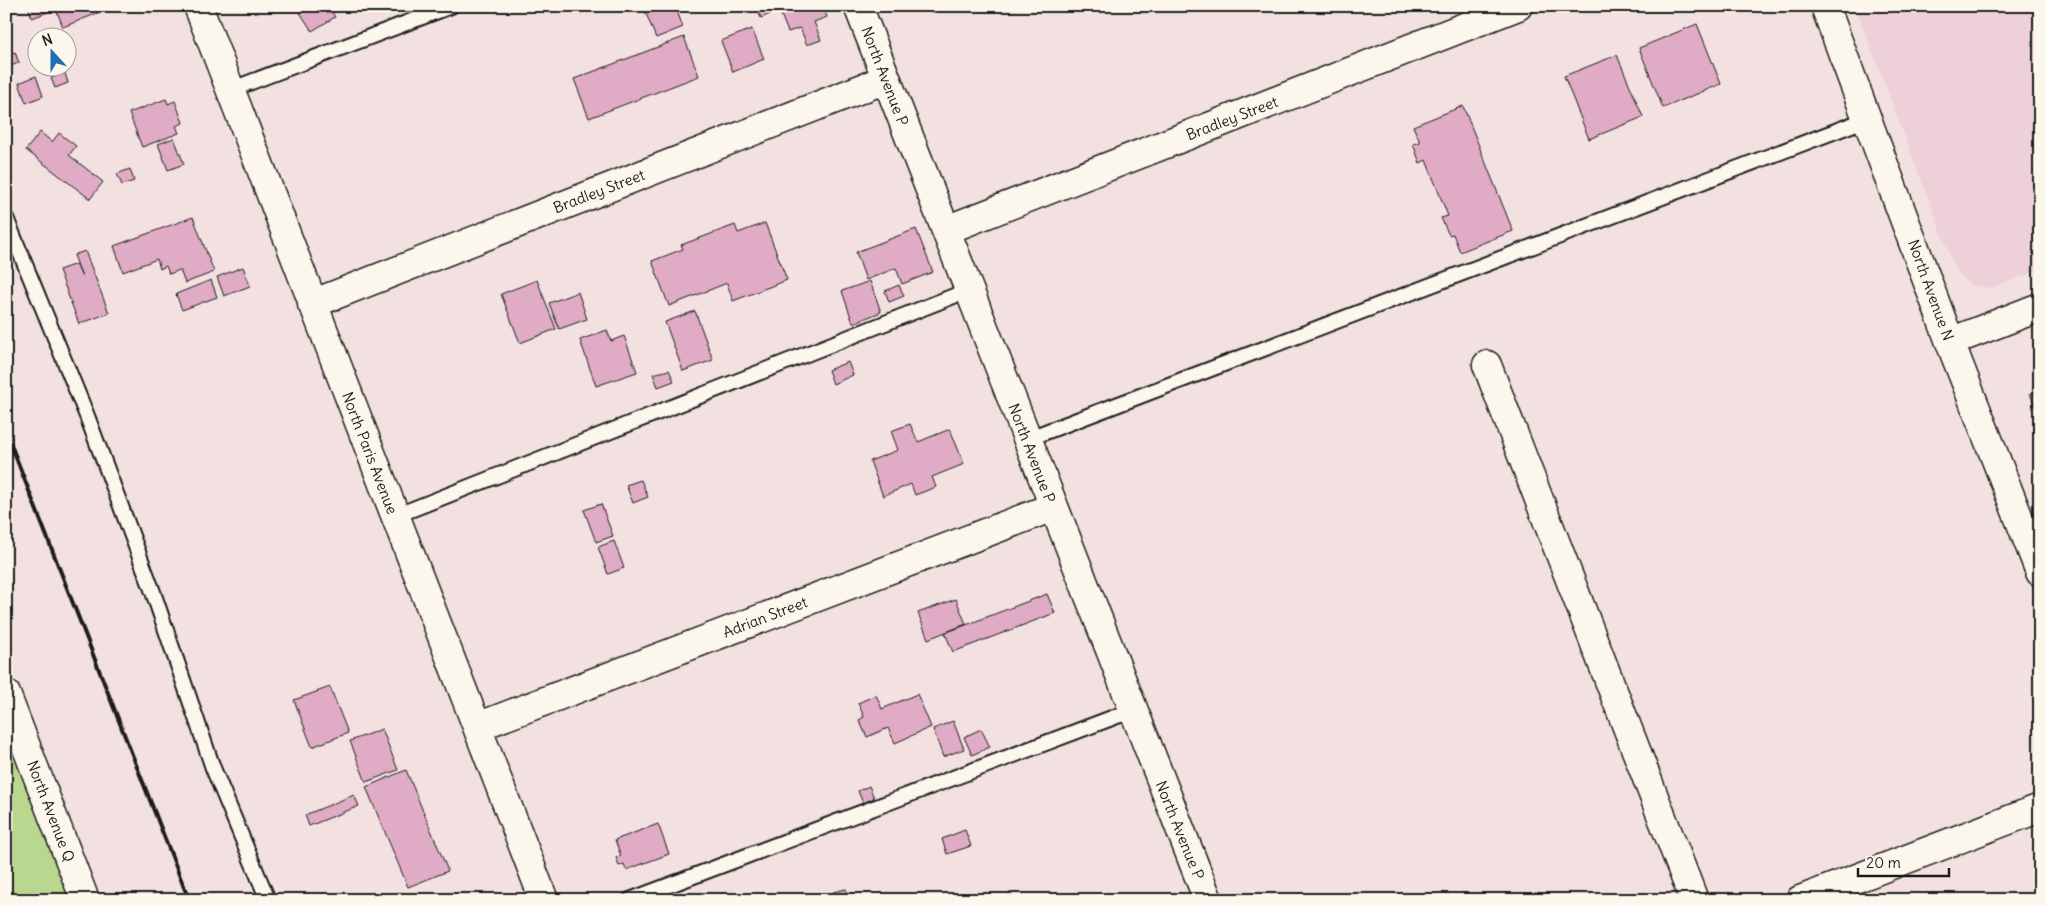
<svg xmlns="http://www.w3.org/2000/svg" width="2046" height="906" font-family="Delius,sans-serif">
  <rect width="100%" height="100%" fill="#f3e0e0"/>
  <filter id="ink" filterUnits="userSpaceOnUse"><feTurbulence type="fractalNoise" baseFrequency=".02" numOctaves="2"/><feDisplacementMap in="SourceGraphic" scale="10" xChannelSelector="R" yChannelSelector="G"/><feConvolveMatrix kernelMatrix="1 2 1 2 8 2 1 2 1" color-interpolation-filters="sRGB"/></filter>
  <g filter="url(#ink)">
    <path fill="#edd0d8" d="M1855,6H2040V270L1990,288L1971,285L1960,275L1953,263Z"/>
    <path fill="#b9d78f" stroke="#6a7a56" d="M6,692L85,900H6Z"/>
    <path fill="#e0abc5" stroke="#1c1c1c" d="M28,6H95L98,13L63,27L56,9L32,18Z
      M300,6H328L335,17L312,31L297,8Z
      M657,6H675L683,27L656,38L645,11Z
      M756,6H823L827,17L814,22L821,40L807,45L800,28L788,32L779,10L761,18Z
      M1697,24L1721,84L1663,108L1639,48Z
      M752,29L764,59L733,72L721,41Z
      M684,37L699,76L589,118L574,79Z
      M15,52L19,63L10,66L6,55Z
      M1617,55L1643,117L1589,139L1564,76Z
      M65,73L68,83L55,88L51,78Z
      M36,76L43,96L26,103L19,83Z
      M166,99L168,104L175,101L183,123L176,126L179,133L142,147L129,113Z
      M1463,106L1513,231L1460,252L1453,234L1449,235L1441,218L1448,216L1426,160L1420,163L1413,144L1420,142L1413,126Z
      M40,132L52,142L59,133L76,146L69,155L103,182L90,199L26,150Z
      M174,138L184,164L168,170L158,144Z
      M130,169L134,181L122,185L117,174Z
      M193,217L214,272L185,283L180,270L169,274L166,266L160,269L157,259L123,272L114,246Z
      M765,223L787,280L733,301L727,283L669,306L652,261L683,249L681,245L735,225L738,233Z
      M916,229L933,272L902,284L896,268L866,280L856,252Z
      M85,251L109,313L79,324L59,270L76,264L82,277L74,255Z
      M243,267L250,286L224,296L217,277Z
      M211,280L217,297L182,310L176,294Z
      M537,280L556,329L520,343L501,294Z
      M870,281L881,312L853,323L842,291Z
      M899,285L904,296L889,302L885,291Z
      M578,292L587,319L559,329L549,303Z
      M695,311L713,360L683,371L665,322Z
      M607,330L611,341L624,336L637,372L596,386L580,340Z
      M848,362L853,375L833,384L828,370Z
      M669,370L674,381L658,387L653,374Z
      M2040,390V417L2030,394Z
      M910,424L918,442L950,429L964,464L932,477L936,487L915,495L911,484L883,496L870,461L898,450L891,431Z
      M641,480L648,497L633,503L626,485Z
      M601,504L613,536L596,542L584,510Z
      M614,541L624,568L608,574L598,547Z
      M1047,594L1055,613L953,652L945,633Z
      M956,599L966,624L928,639L918,613Z
      M330,687L348,733L312,747L294,700Z
      M917,694L931,727L895,743L888,728L867,737L859,720L864,717L858,703L876,695L882,709Z
      M953,721L964,749L943,757L933,729Z
      M382,729L398,770L366,782L350,741Z
      M981,729L990,747L972,755L964,737Z
      M406,770L448,871L408,887L366,787Z
      M869,786L874,798L863,803L858,791Z
      M354,795L359,806L309,826L305,815Z
      M658,824L669,854L626,870L624,864L619,866L616,857L621,856L615,840Z
      M965,830L971,846L947,854L942,839Z
      M846,889L849,899L836,900L833,892Z"/>
    <g fill="none" stroke-linecap="round" stroke-linejoin="round">
      <defs>
        <path id="lane" d="M230,90L451,6
          M6,218L87,416L153,592L213,768L268,900
          M1027,439L1867,119
          M395,516L969,290
          M630,900L1133,710"/>
        <path id="street" d="M198,6L544,900
          M858,6L1208,900
          M1825,6L1950,342L2040,572
          M946,230L1518,6
          M312,304L886,79
          M1950,342L2040,307
          M1487,365L1694,900
          M6,694L85,900
          M477,727L1053,507
          M1800,900L2040,808"/>
      </defs>
      <use href="#lane" stroke="#1c1c1c" stroke-width="18"/>
      <use href="#street" stroke="#1c1c1c" stroke-width="31"/>
      <use href="#lane" stroke="#fbf7ec" stroke-width="14"/>
      <use href="#street" stroke="#fbf7ec" stroke-width="28"/>
      <path stroke="#1c1c1c" stroke-width="4" d="M6,432L189,900"/>
    </g>
  </g>
  <g text-anchor="middle" dominant-baseline="central" stroke-width="5" stroke-linejoin="round" paint-order="stroke">
    <g font-size="15" fill="#1c1c1c" stroke="#fbf7ec">
      <text transform="translate(885 76) rotate(69)">North Avenue P</text>
      <text transform="translate(1232 118) rotate(-21)">Bradley Street</text>
      <text transform="translate(599 191) rotate(-21)">Bradley Street</text>
      <text transform="translate(1931 290) rotate(70)">North Avenue N</text>
      <text transform="translate(370 453) rotate(69)">North Paris Avenue</text>
      <text transform="translate(1032 453) rotate(69)">North Avenue P</text>
      <text transform="translate(765 617) rotate(-21)">Adrian Street</text>
      <text transform="translate(51 811) rotate(69)">North Avenue Q</text>
      <text transform="translate(1180 830) rotate(68)">North Avenue P</text>
    </g>
  </g>
  <rect width="2046" height="906" fill="none" stroke="#fbf7ec" stroke-width="25"/>
  <rect x="12" y="12" width="2021" height="881" fill="none" stroke="#1c1c1c" stroke-width="2" filter="url(#ink)"/>
  <g transform="translate(52 52) rotate(339)"><circle r="24" fill="#fbf7ec" stroke="#a29f99"/>
  <path d="M0-4L9 19L0 12L-9 19Z" fill="#1f6fb2"/>
  <text y="-8" font-size="14" font-weight="bold" text-anchor="middle" fill="#1c1c1c">N</text>
  </g>
  <path d="M1858 868v8h91v-8" fill="none" stroke="#1c1c1c" stroke-width="2.5"/>
  <text x="1866" y="868" font-size="15" fill="#1c1c1c" stroke="#fbf7ec" stroke-width="4" paint-order="stroke">20 m</text>
</svg>
